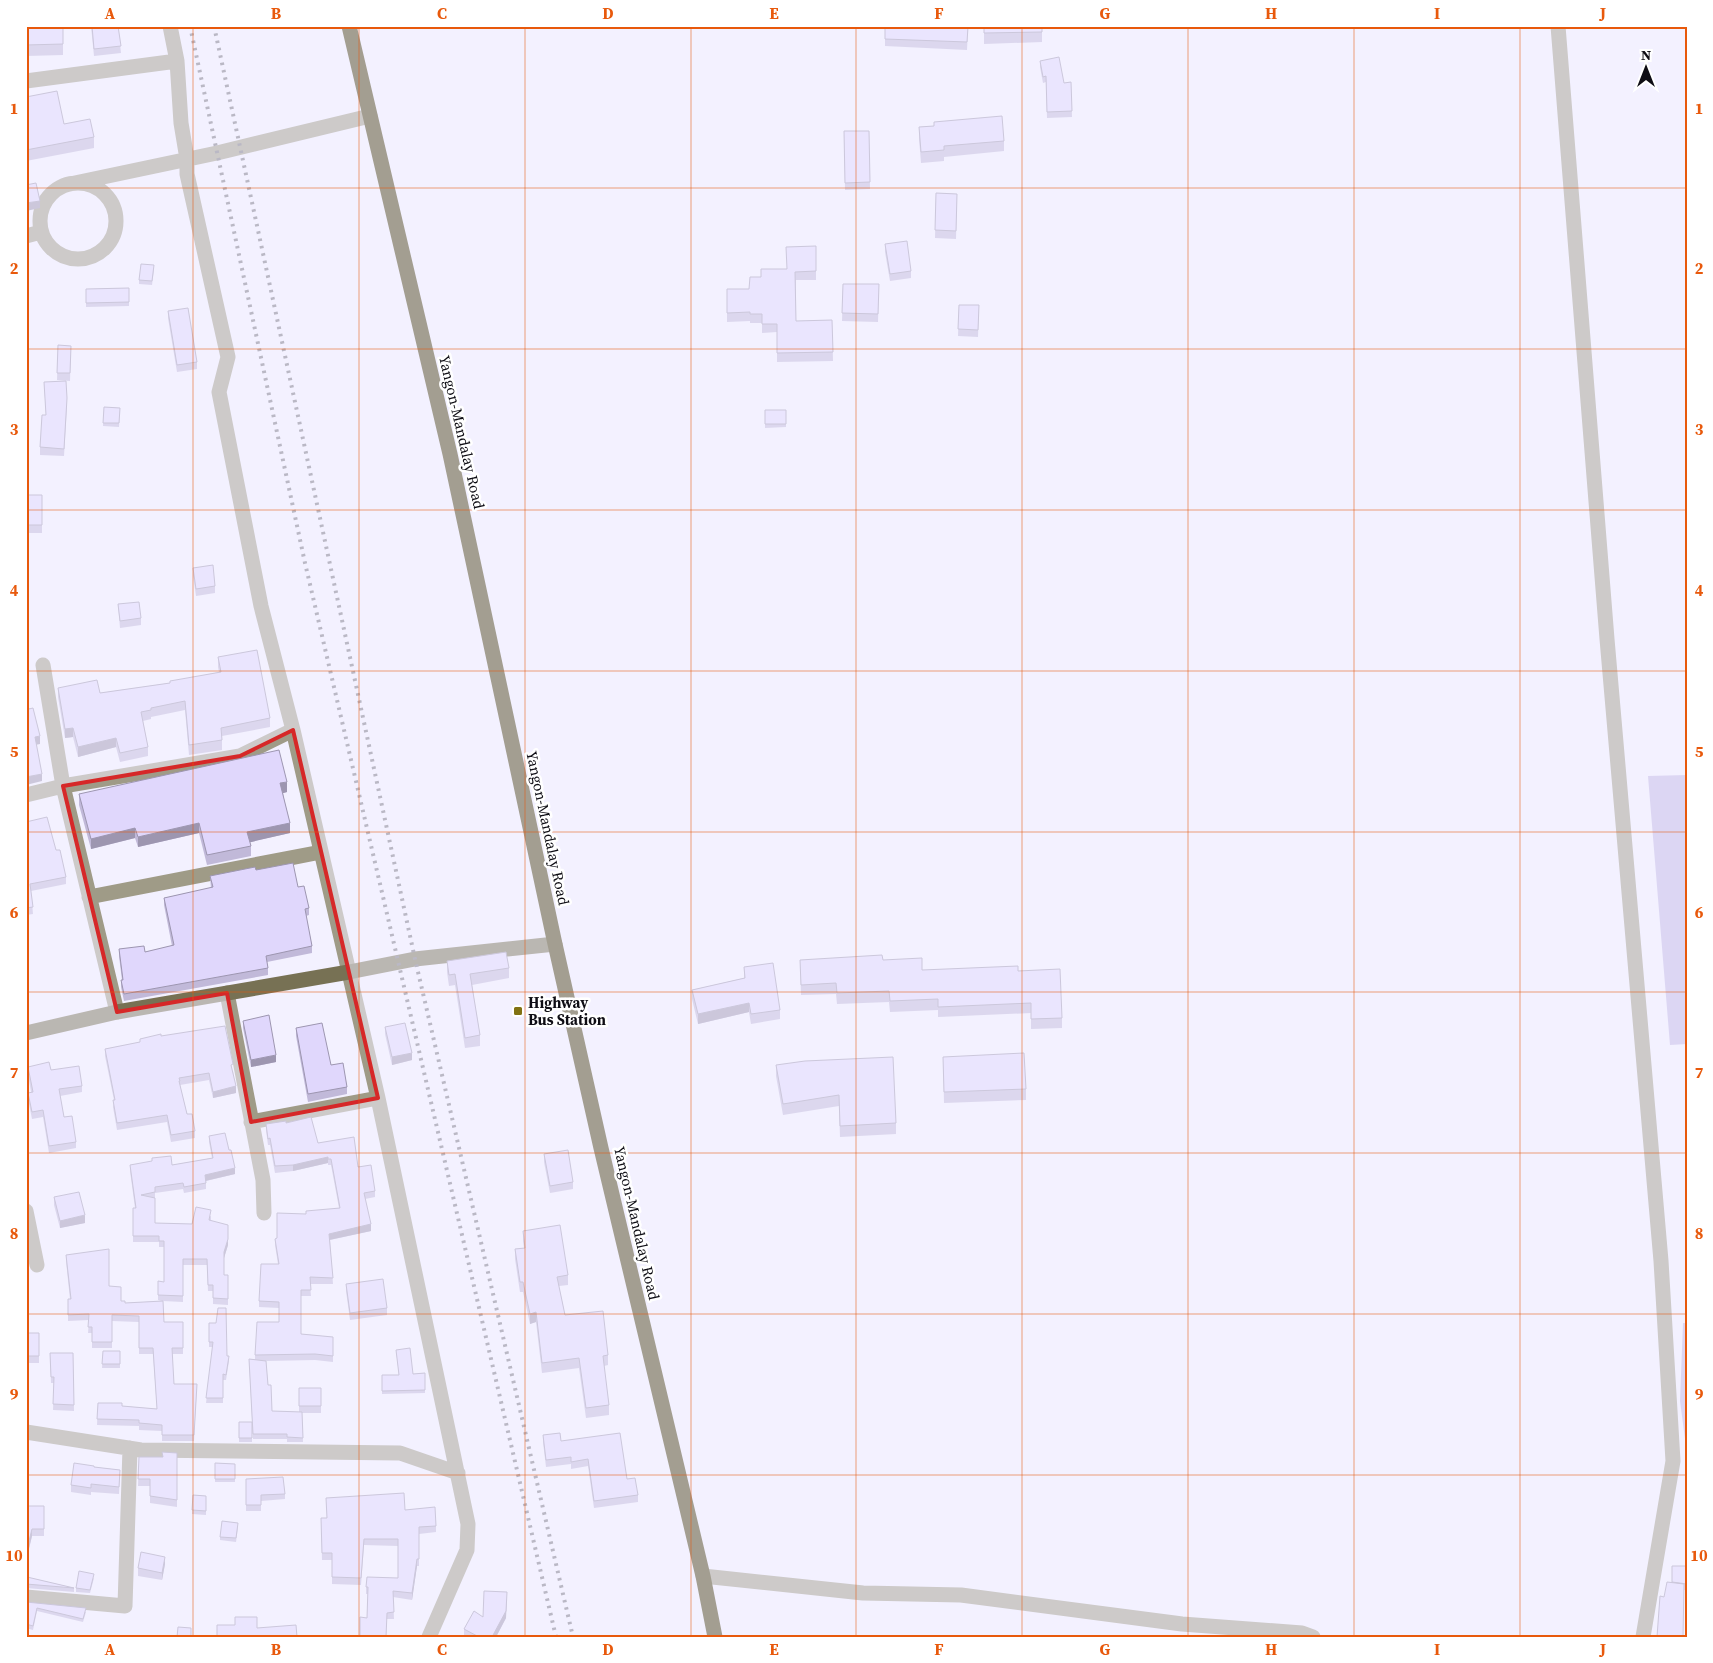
<svg xmlns="http://www.w3.org/2000/svg" width="1713" height="1663" font-family="'Source Serif 4',serif">
  <rect width="100%" height="100%" fill="#f3f1ff"/>
  <path fill="#c1b7e4" d="M1687,775V1044L1670,1045L1648,776Z
    M1683,1323H1687V1454L1680,1401Z"/>
  <g fill="none" stroke-linecap="round" stroke-linejoin="round">
    <path stroke="#9f9b87" stroke-width="15" d="M170,26L177,61L181,123L187,159V174L228,357L219,392L261,606L293,730L378,1098L468,1524L467,1550L429,1637
      M1558,26L1607,639L1661,1261L1673,1461L1643,1637
      M26,81L177,61
      M40 221a38 38 0 1 1 76 0a38 38 0 1 1-76 0Z
      M70,184L217,153L370,116
      M26,236L41,232
      M43,665L63,786L117,1012
      M26,795L63,786L240,756L293,730
      M89,897L321,852
      M227,993L263,1180L264,1213
      M251,1122L378,1098
      M26,1211L37,1265
      M26,1432L141,1450L400,1453L458,1473
      M703,1576L863,1593L961,1595L1182,1624L1302,1633L1313,1637
      M26,1597L125,1606L130,1448"/>
    <path stroke="#777154" stroke-width="15" d="M26,1033L117,1012L349,972L415,959L555,944"/>
    <path stroke="#433b0d" stroke-width="15" d="M349,26L450,454L555,944L601,1148L703,1576L715,1637"/>
    <path stroke="#76747e" stroke-width="4" stroke-dasharray="2.5 5" stroke-linecap="butt" d="M190,26L305,563L556,1637
      M214,26L415,959L573,1637"/>
  </g>
  <path fill="#c1b9d9" d="M26,26H63V55L26,56Z
    M91,26H118L121,53L94,56Z
    M984,26H1042V42L984,44Z
    M968,27L967,50L885,46V39Z
    M1040,61L1064,83L1071,82L1072,117L1047,118L1046,82L1043,83L1040,67Z
    M26,97L64,124L94,137V148L26,161Z
    M934,122L1004,141V151L944,157V161L921,163L919,138V127L934,126Z
    M844,131H869L870,189L845,190Z
    M936,193L957,194L956,239L935,238Z
    M885,244L911,271V278L890,281L885,252Z
    M816,246V280H796V321L832,320L833,361L777,362V332L762,333V323H750V321L727,322V289H749L761,277L787,269Z
    M154,269L152,285L139,284V280Z
    M843,284H879L878,322L842,321Z
    M129,288V306L86,307V289Z
    M959,305H979L978,337L958,336Z
    M168,311L197,362V369L177,372L168,318Z
    M58,345L71,346L70,381L57,380Z
    M44,382L67,405L64,456L40,455V447L46,415Z
    M104,407L120,408L119,427L103,426Z
    M765,410H786V427L765,428Z
    M26,495H42V533H26Z
    M193,568L215,586V593L196,596L193,575Z
    M118,604L141,618V625L120,628Z
    M218,657L270,718V727L222,736V750L189,755L185,710L151,717V719L143,721L148,747V756L120,762L116,747L78,757L73,737L65,738L58,697V688L100,693L170,683L219,672L218,667Z
    M287,792L283,793L290,833L250,842L251,846V856L207,865L199,833L138,847L135,838L91,849L79,805V794Z
    M26,822L56,850L66,877V884L31,891L33,914L26,915Z
    M256,870L298,887L309,908V915L306,916L312,946V953L267,962L268,968V975L124,1001L121,987V980H122L119,956V949L145,952L172,946L164,905V898L211,888L210,876Z
    M800,960H883L922,970L1018,971L1062,1018V1028L1031,1029V1013L938,1017V1010L890,1012L889,1002L837,1004L836,994L801,995Z
    M447,961L509,968V978L472,985L480,1035V1046L465,1048L455,985L449,986L447,972Z
    M744,967L780,1010V1019L751,1024L749,1012L698,1024L692,999V990L744,978Z
    M243,1021L276,1062L251,1067L243,1028Z
    M385,1027L412,1060L392,1065L385,1034Z
    M296,1028L331,1065L347,1087V1094L308,1102L296,1036Z
    M161,1036L233,1071L236,1093L213,1098L209,1080L180,1085L187,1114L195,1131V1138L171,1142L167,1122L117,1130L113,1107L114,1100L105,1056V1049L140,1042V1039Z
    M943,1057L1026,1089V1100L944,1103Z
    M776,1065L896,1123V1134L840,1137L839,1106L783,1115L776,1076Z
    M28,1067L51,1070L82,1086V1092L60,1096L64,1117L76,1142V1148L49,1153L43,1117L32,1119L28,1099V1093L31,1092L28,1074Z
    M286,1123L358,1167L375,1191V1197L365,1199L371,1231L330,1240L333,1284H310L311,1296H301V1334L333,1337V1362L315,1360L266,1361L268,1385L272,1411L299,1412V1388H321V1413H302L303,1442H287V1439H253L249,1359H255V1355L279,1322V1308L259,1307V1301L278,1264L275,1245V1239L277,1238L306,1214L339,1208L331,1165H328V1163L293,1171L275,1173L270,1145H268L266,1130V1124Z
    M209,1136L229,1150L235,1174L206,1181V1189L184,1193L183,1189L155,1193V1223L192,1224L211,1216V1220L228,1245L224,1258V1275H228V1305L213,1304V1291H208L207,1265H183V1302L163,1301L164,1322H183V1354H172L174,1384H197L194,1441H162V1431L139,1430V1426L97,1425L98,1403L122,1406L157,1409L153,1354H139V1322L112,1321V1348H92V1333H88L89,1320L68,1321V1299H70L66,1261V1255L109,1286L121,1301L125,1303L162,1301L158,1300V1295L164,1282V1247H159V1242H133V1208H135L130,1171V1165H172L212,1158L209,1142Z
    M544,1154L573,1182V1189L550,1193L544,1162Z
    M54,1197L85,1223L60,1228L54,1205Z
    M523,1231L568,1275V1285L559,1286L565,1315L608,1355V1365L604,1366L609,1405V1415L586,1418L579,1368L542,1373L536,1322L530,1324L523,1292H520L515,1259V1249L524,1248L523,1241Z
    M346,1284L387,1308V1315L350,1320L346,1291Z
    M209,1323L227,1356L229,1361L226,1380H223V1403H206L213,1347H209Z
    M26,1333H39V1363H26Z
    M396,1350L413,1374L425,1373V1393L382,1394V1375H399Z
    M103,1351H120V1368H102Z
    M50,1353H73L74,1411L53,1410L54,1383H51Z
    M239,1422H252V1442H239Z
    M543,1435L561,1441L627,1479L638,1495V1502L594,1508L588,1466L571,1469V1464L546,1467L543,1442Z
    M177,1453V1507L150,1503V1486H138L139,1457H163Z
    M215,1463L235,1464V1482H215Z
    M94,1467L120,1470L119,1494L91,1492V1495L71,1492V1485Z
    M246,1479L285,1494V1499L261,1501V1511H246Z
    M193,1495L206,1496V1515L192,1514Z
    M326,1498L405,1510L436,1526V1532L419,1534V1566H417L412,1600L393,1597L394,1619H387L367,1618L368,1594H366V1587L398,1578V1546L364,1545L361,1585L332,1584V1560H322L321,1518H327Z
    M26,1506H44V1536H32L27,1558Z
    M238,1527L236,1542L220,1540V1537Z
    M165,1564L162,1580L138,1576V1568Z
    M1687,1566V1590H1684L1664,1597L1672,1582Z
    M27,1577L74,1588V1592L26,1588Z
    M94,1578L90,1593L76,1592V1588Z
    M26,1602L86,1612L83,1622L37,1611L33,1630L26,1628Z
    M483,1617L506,1618L496,1637H466L464,1636V1629Z"/>
  <path fill="#9d96b0" d="M40,201V208L26,211V203Z
    M73,728V737L65,738V729Z
    M40,736V744L35,745V737Z
    M116,738V747L78,757V747Z
    M42,774V781L26,785V777Z
    M287,782V792L280,794V783Z
    M199,823V833L138,847V837Z
    M290,823V833L247,843V832Z
    M135,828V838L91,849V839Z
    M749,1003V1012L698,1024V1014Z
    M412,1053V1060L392,1065V1057Z
    M276,1055V1062L251,1067V1060Z
    M236,1086V1093L213,1098V1092Z
    M328,1157V1163L293,1171V1165Z
    M235,1168V1174L205,1181V1175Z
    M85,1215V1223L60,1228V1221Z
    M371,1224V1231L329,1240V1234Z
    M228,1239V1245L224,1258V1252Z
    M536,1312V1322L530,1324V1314Z
    M32,1529V1536L26,1560V1553Z
    M165,1557V1564L162,1580V1573Z
    M417,1559V1566L412,1600V1593Z
    M507,1599L506,1618L496,1637H492Z"/>
  <path fill="#e0d7fc" stroke="#9d96b0" d="M26,26H63V44L26,45Z
    M92,26H118L121,46L94,49Z
    M885,26L968,27L967,42L885,39Z
    M984,26H1042V32L984,33Z
    M1059,57L1064,83L1071,82L1072,111L1047,112L1046,76L1043,77L1040,61Z
    M57,91L64,124L90,119L94,137L26,150V97Z
    M1002,116L1004,141L944,146V150L921,152L919,127L934,126V122Z
    M844,131H869L870,182L845,183Z
    M36,183L40,201L26,203V185Z
    M936,193L957,194L956,231L935,230Z
    M907,241L911,271L890,274L885,244Z
    M816,246V271L795,272L796,321L832,320L833,352L777,353V324H762V314H750V312L727,313V289H749L750,277H761V269H787L786,247Z
    M141,264L154,265L152,281L139,280Z
    M843,284H879L878,314L842,313Z
    M129,288V302L86,303V289Z
    M959,305H979L978,330L958,329Z
    M188,308L197,362L177,365L168,311Z
    M58,345L71,346L70,373H57Z
    M66,381L67,398L64,449L40,447L42,415H46L44,382Z
    M104,407L120,408L119,423H103Z
    M765,410H786V424H765Z
    M26,495H42V525H26Z
    M213,565L215,586L196,589L193,568Z
    M139,602L141,618L120,621L118,604Z
    M257,650L270,718L221,728L222,740L189,745L185,701L151,708V710L141,712L148,747L120,753L116,738L78,747L73,728L65,729L58,688L97,680L100,693L170,683V681L221,672L218,657Z
    M26,700L29,709L33,708L40,736L35,737L42,774L26,777Z
    M279,750L287,782L280,783L290,823L247,832L251,846L207,855L199,823L138,837L135,828L91,839L79,794Z
    M47,817L56,850H60L66,877L30,884L33,907L26,908V822Z
    M293,863L298,887L304,886L309,908L305,909L312,946L266,956L268,968L124,994L121,980H123L119,949L144,946L145,952L174,945L164,898L213,887L210,876L255,867L256,870Z
    M506,952L509,968L470,974L480,1035L465,1038L455,974L449,975L447,961Z
    M882,955L883,960L922,958V970L1018,966V971L1060,969L1062,1018L1031,1019V1003L938,1007V999L890,1001L889,991L837,993L836,983L801,985L800,960Z
    M773,963L780,1010L751,1014L749,1003L698,1014L692,990L745,978L744,967Z
    M269,1015L276,1055L251,1060L243,1021Z
    M322,1023L331,1065L343,1063L347,1087L308,1094L296,1028Z
    M405,1023L412,1053L392,1057L385,1027Z
    M225,1026L233,1064L231,1065L236,1086L213,1092L209,1073L179,1078L180,1081H179L187,1114H192L195,1131L171,1135L167,1115L117,1123L113,1100H115L105,1049L140,1042V1039L161,1034V1036Z
    M1024,1053L1026,1089L944,1092L943,1057Z
    M893,1057L896,1123L840,1126L839,1095L783,1104L776,1065L805,1061Z
    M49,1062L51,1070L79,1066L82,1086L59,1089L64,1117L72,1116L76,1142L49,1146L43,1110L32,1112L28,1093L33,1092L28,1067Z
    M311,1117L318,1143L354,1137L358,1167L371,1165L375,1191L364,1193L371,1224L329,1234L333,1278L310,1277L311,1290H301V1334L333,1337V1356L315,1354L255,1355L257,1322H279V1302L259,1301L261,1264H279L275,1239L277,1238V1213L306,1214V1211L340,1208L331,1159H328V1157L293,1165L275,1166L270,1138L268,1139L266,1124L286,1121V1123Z
    M225,1133L229,1150H231L235,1168L205,1175L206,1183L184,1187L183,1183L155,1187V1192L141,1195L155,1198V1223L192,1224L196,1207L211,1210L209,1220L228,1225V1239L224,1252V1275H228V1299L213,1298V1285H208L207,1259H183V1296L158,1295V1281L164,1282V1241H159V1236H133V1208H136L130,1165L152,1161V1158L171,1156L172,1165L213,1158L209,1136Z
    M568,1150L573,1182L550,1186L544,1154Z
    M79,1192L85,1215L60,1221L54,1197Z
    M560,1225L568,1275L557,1277L565,1315L603,1311L608,1355L603,1356L609,1405L586,1408L579,1358L542,1363L536,1312L530,1314L523,1282H520L515,1249L525,1248L523,1231Z
    M109,1249V1286L121,1287V1301H125V1303L163,1301L164,1322H183V1348H172L174,1384H197L194,1435H162V1425L139,1423V1420L97,1419L98,1403H122V1406L157,1409L153,1348H139V1316L112,1315V1342H92V1327H88L89,1314L68,1315V1299H71L66,1255Z
    M383,1279L387,1308L350,1313L346,1284Z
    M218,1308H226L227,1356H229L226,1375L223,1374V1398H206L213,1342H209V1323H216Z
    M26,1333H39V1356H26Z
    M410,1348L413,1374L425,1373V1390L382,1391V1375H399L396,1350Z
    M103,1351H120V1364H102Z
    M50,1353H73L74,1405L53,1404L54,1377H51Z
    M249,1359L266,1361L268,1385H271L272,1411L302,1412L303,1438L287,1437V1434H253Z
    M299,1388H321V1406H299Z
    M239,1422H252V1438H239Z
    M560,1433L561,1441L620,1433L627,1479L635,1478L638,1495L594,1501L588,1459L571,1462V1457L546,1460L543,1435Z
    M162,1452L177,1453V1500L150,1496V1479H138L139,1457H163Z
    M74,1463L94,1466V1467L120,1470L119,1487L91,1484V1488L71,1485Z
    M215,1463L235,1464V1479H215Z
    M283,1477L285,1494L261,1495V1505H246V1479Z
    M404,1493L405,1510L435,1507L436,1526L419,1527V1559H417L412,1593L393,1591L394,1612L387,1613L386,1637H360V1617L367,1618L368,1587H366L367,1577L398,1578V1539H364L361,1578L332,1577V1553H322L321,1518H327L326,1498Z
    M193,1495L206,1496V1511L192,1510Z
    M26,1506H44V1529H32L26,1553Z
    M222,1521L238,1523L236,1538L220,1537Z
    M141,1552L165,1557L162,1573L138,1568Z
    M1672,1566H1687V1584L1672,1582Z
    M79,1571L94,1574L90,1590L76,1588Z
    M27,1577L74,1588L26,1584Z
    M1667,1582L1684,1584L1683,1637H1657L1660,1596L1664,1597Z
    M484,1591L507,1592L506,1611L492,1637H479L464,1629L474,1611L483,1617Z
    M26,1602L86,1608L83,1619L37,1608L33,1626L26,1624Z
    M235,1617H257V1628L296,1625L297,1637H217V1625H235Z
    M178,1627L191,1628V1637H177Z"/>
  <path d="M0 0H1713V1663H0ZM293,730L378,1098L251,1122L227,993L117,1012L63,786L240,756Z" fill="#f3f1ff" fill-opacity=".55" fill-rule="evenodd"/>
  <path fill="none" stroke="#d62828" stroke-width="4" stroke-linejoin="round" d="M293,730L378,1098L251,1122L227,993L117,1012L63,786L240,756Z"/>
  <path fill="none" stroke="#e8590c" stroke-width="1" stroke-opacity="0.55" d="M193,26V1637M359,26V1637M525,26V1637M691,26V1637M856,26V1637M1022,26V1637M1188,26V1637M1354,26V1637M1520,26V1637M26,188H1687M26,349H1687M26,510H1687M26,671H1687M26,832H1687M26,992H1687M26,1153H1687M26,1314H1687M26,1475H1687"/>
  <rect fill="#817213" stroke="#fff" stroke-width="2" x="513" y="1006" width="10" height="10" rx="2.5"/>
  <g text-anchor="middle" dominant-baseline="central" stroke-width="5" stroke-linejoin="round" paint-order="stroke">
    <g font-size="15" fill="#0e0d14" stroke="#fff">
      <text transform="translate(462 432) rotate(77)">Yangon-Mandalay Road</text>
      <text transform="translate(548 828) rotate(78)">Yangon-Mandalay Road</text>
      <text transform="translate(637 1223) rotate(77)">Yangon-Mandalay Road</text>
    </g>
    <g font-size="15" font-weight="bold" fill="#0e0d14" stroke="#fff" text-anchor="start">
      <text x="528" y="1002">Highway<tspan x="528" dy="17">Bus Station</tspan></text>
    </g>
  </g>
  <rect width="1713" height="1663" fill="none" stroke="#ffffff" stroke-width="55"/>
  <g transform="translate(1646 68)" stroke="#ffffff" stroke-width="4" paint-order="stroke">
  <path d="M0-4L9 19L0 12L-9 19Z" fill="#0e0d14"/>
  <text y="-8" font-size="14" font-weight="bold" text-anchor="middle" fill="#0e0d14">N</text>
  </g>
  <rect x="28" y="28" width="1658" height="1608" fill="none" stroke="#e8590c" stroke-width="2"/>
  <g font-size="16" text-anchor="middle" font-weight="bold" fill="#e8590c">
    <text x="110" y="19">A</text>
    <text x="276" y="19">B</text>
    <text x="442" y="19">C</text>
    <text x="608" y="19">D</text>
    <text x="774" y="19">E</text>
    <text x="939" y="19">F</text>
    <text x="1105" y="19">G</text>
    <text x="1271" y="19">H</text>
    <text x="1437" y="19">I</text>
    <text x="1603" y="19">J</text>
    <text x="14" y="114">1</text>
    <text x="1699" y="114">1</text>
    <text x="14" y="274">2</text>
    <text x="1699" y="274">2</text>
    <text x="14" y="435">3</text>
    <text x="1699" y="435">3</text>
    <text x="14" y="596">4</text>
    <text x="1699" y="596">4</text>
    <text x="14" y="757">5</text>
    <text x="1699" y="757">5</text>
    <text x="14" y="918">6</text>
    <text x="1699" y="918">6</text>
    <text x="14" y="1078">7</text>
    <text x="1699" y="1078">7</text>
    <text x="14" y="1239">8</text>
    <text x="1699" y="1239">8</text>
    <text x="14" y="1400">9</text>
    <text x="1699" y="1400">9</text>
    <text x="14" y="1561">10</text>
    <text x="1699" y="1561">10</text>
    <text x="110" y="1655">A</text>
    <text x="276" y="1655">B</text>
    <text x="442" y="1655">C</text>
    <text x="608" y="1655">D</text>
    <text x="774" y="1655">E</text>
    <text x="939" y="1655">F</text>
    <text x="1105" y="1655">G</text>
    <text x="1271" y="1655">H</text>
    <text x="1437" y="1655">I</text>
    <text x="1603" y="1655">J</text>
  </g>
</svg>
